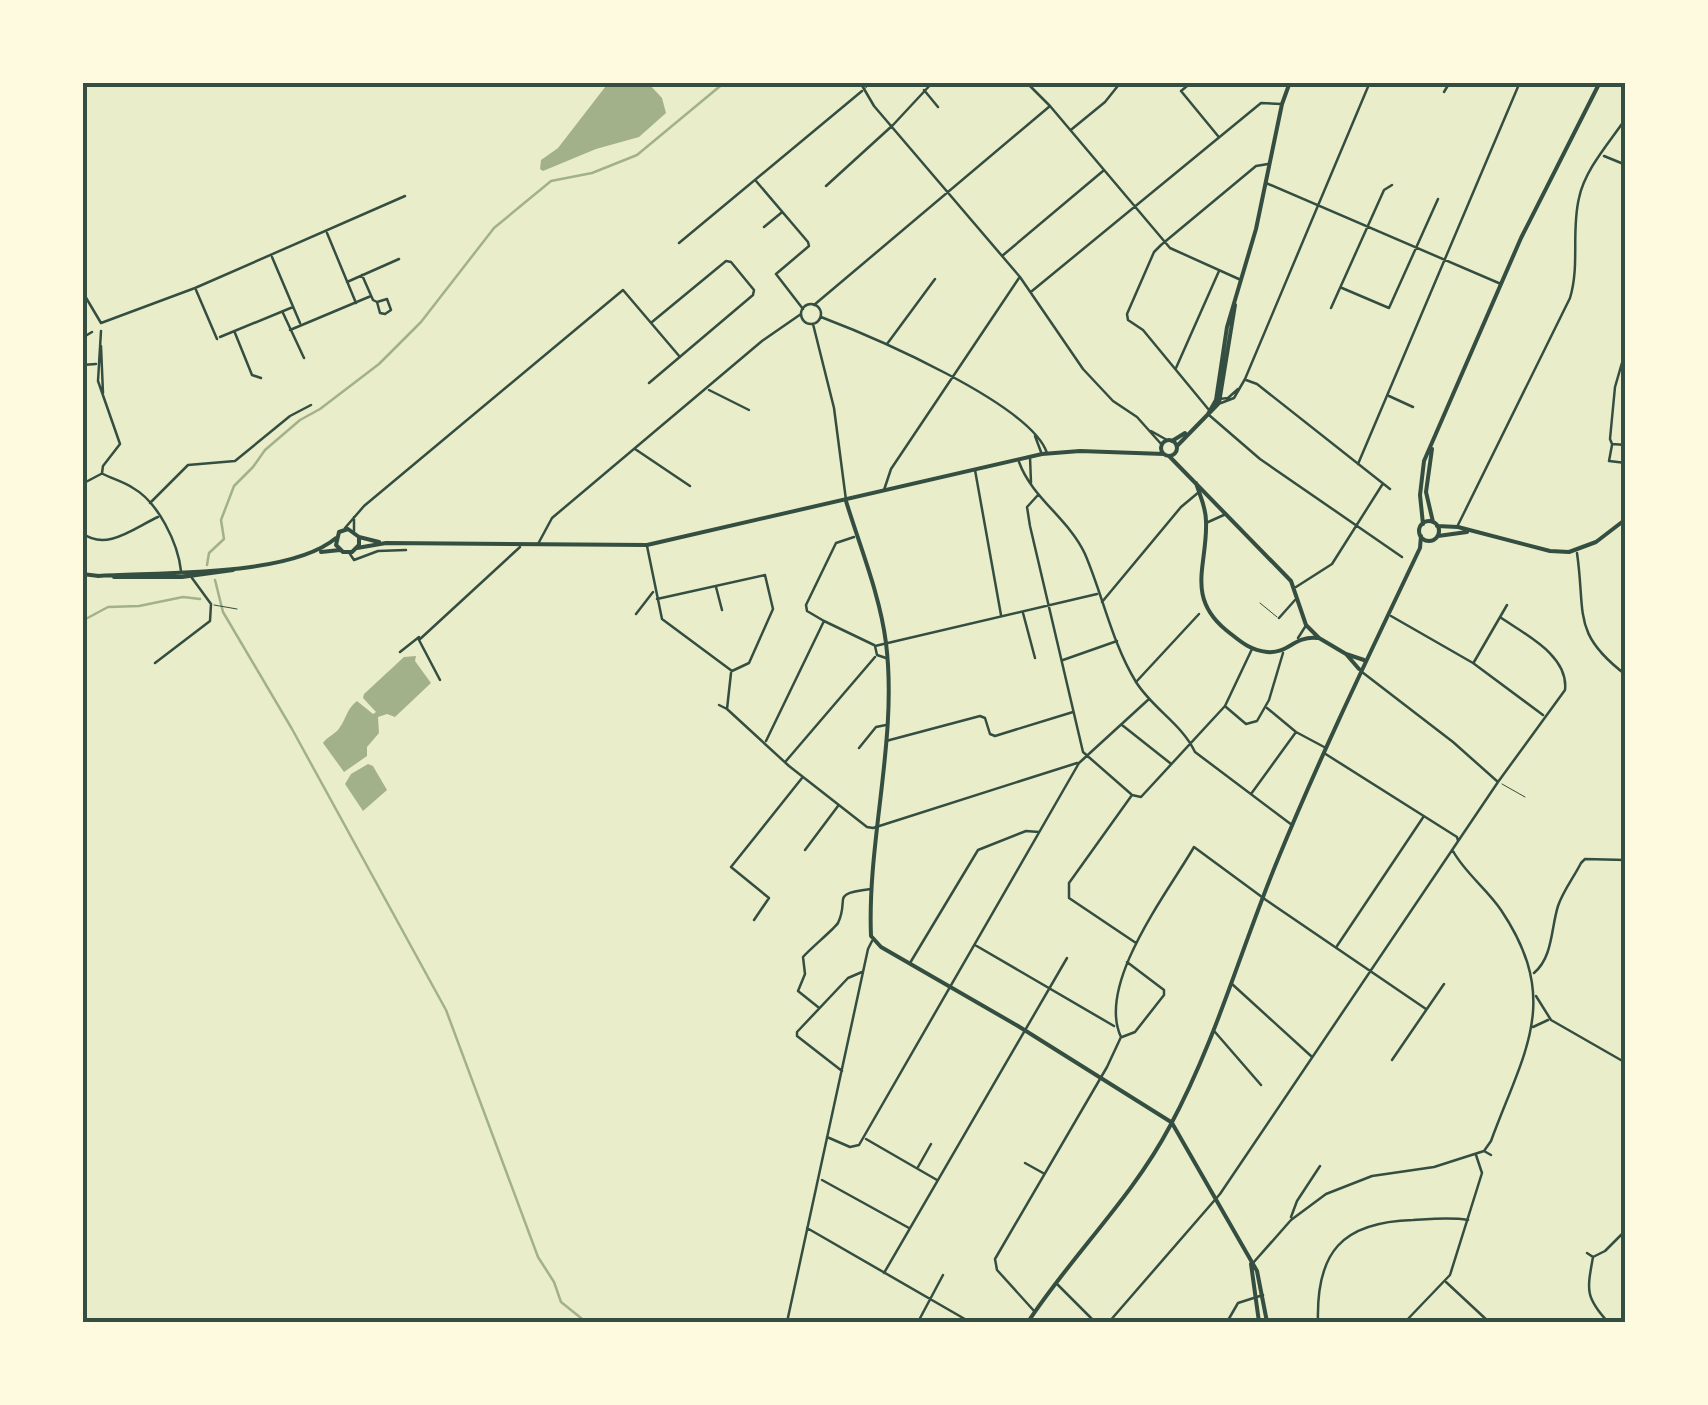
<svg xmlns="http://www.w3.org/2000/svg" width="1708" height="1405" font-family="'DM Sans',sans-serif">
  <rect width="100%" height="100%" fill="#e9edc9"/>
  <path fill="#a3b18a" d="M609,82L648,83L662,98L666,113L639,137L596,149L543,171L540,169L541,160L558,148Z
    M416,656L415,661L431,683L395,717L387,714L378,717L379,733L367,747V756L344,772L323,743C328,736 336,734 340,727C347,717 346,710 357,701L373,714L376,712L363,698L364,694L404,657Z
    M368,764L373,766L387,790L363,811L345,784L351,774Z"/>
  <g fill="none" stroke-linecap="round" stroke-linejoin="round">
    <path stroke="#a3b18a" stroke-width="2.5" d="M207,565L209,553L224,539L221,520L234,486L253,467L265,450L300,420L320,409L379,364L421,322L494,228L551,181L592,173L637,155L725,82
      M215,580L223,612L292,729L446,1010L538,1257L554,1282L561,1302L586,1322
      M82,621L108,607L139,606L183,597L200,599"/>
    <path stroke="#344e41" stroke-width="1" d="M863,90L873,82
      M1260,603L1277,617
      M214,605L237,609
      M1502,784L1525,797"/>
    <path stroke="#344e41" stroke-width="2.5" d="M1023,613L1035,658
      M1136,682L1199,614"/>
    <path stroke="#344e41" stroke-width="2.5" d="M860,82L874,106L1020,277L1083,369L1113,401L1137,417L1162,445
      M1026,82L1050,106L1170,248L1241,280
      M1192,82L1181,91L1218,136
      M924,90L938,107
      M1444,92L1450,82
      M1072,129L1105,102L1121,82
      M1604,156L1626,165
      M756,181L808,242L809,246L776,274L803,309
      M1266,183L1501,284
      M826,186L893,125L933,82
      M764,227L781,213
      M327,233L356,303
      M679,243L862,91
      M1002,256L1103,171
      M272,257L300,323
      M362,275L373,300L377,302L387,299L391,310L385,314L380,313L377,302
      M347,282L399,259
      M1342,288L1389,308L1438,199
      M196,290L217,339
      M82,291L101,323
      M1032,291L1261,103L1281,104
      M801 314a10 10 0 1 1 20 0a10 10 0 1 1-20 0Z
      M814,305L1050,106
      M1331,308L1384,190L1392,185
      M283,313L304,358
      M821,317C871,336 1031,404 1047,453
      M101,323L195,288L405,196
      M813,324L834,408L846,500
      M290,330L371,296
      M101,331L98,381L120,444L103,466L102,473
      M235,333L252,375L261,378
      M220,337L293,307
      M82,338L92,332
      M887,344L935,279
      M101,346L103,393
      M1626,349L1615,387L1610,439L1612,444L1626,445
      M82,365L96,364
      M1176,368L1219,271
      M1246,380L1257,384L1390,489
      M649,383L753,295L754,290L731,262L726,261L652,322
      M709,390L749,410
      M1389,396L1413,407
      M1219,399L1228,398L1238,389
      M1221,403L1234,398L1245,379L1370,82
      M1209,410L1143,330L1128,320L1127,314L1154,252L1161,245L1256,166L1268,164
      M1209,415L1260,459L1402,557
      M1151,431L1167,440
      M1035,436L1041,452
      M1612,445L1609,461L1626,463
      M635,449L690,486
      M1030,457L1031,483
      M1019,462C1032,498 1069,519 1085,554C1103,596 1112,643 1136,682C1153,709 1182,724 1195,752L1292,825
      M1358,464L1520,82
      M975,470L1001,615
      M103,474C113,479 124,482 133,488C158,502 178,543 181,571
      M82,484L101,474
      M884,490L891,469L1019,278
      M1038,495L1027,507L1030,526L1083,752L1131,794
      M150,503L188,465L235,461L290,416L311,405
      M354,517V531
      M1206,523L1226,514
      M1458,525L1570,298C1580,265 1571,231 1579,198C1585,169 1610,142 1626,118
      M345,528L364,506L623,290L680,357
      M82,533C107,552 135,527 158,517
      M538,544L552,518L762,341L801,314
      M647,546L662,619L732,671
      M1577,553C1586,614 1571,633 1626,675
      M350,554L354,560L378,551L406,550
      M716,587L722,610
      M1296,587L1332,564L1382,485
      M657,599L765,575L773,609L749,663L732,671
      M1102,602L1181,507L1199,492
      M636,614L653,592
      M1391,616L1473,663L1543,715
      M1279,618L1295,600
      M824,621L874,645
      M1298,638L1305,627
      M400,652L419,637
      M886,658L877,655L875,646L1097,594
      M1063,660L1117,641
      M1474,662L1507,605
      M155,663L210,621L211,604L192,578
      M1362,672L1453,742L1498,782
      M440,680L419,640L520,547
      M719,705L727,709L789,766L867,827L873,828L1077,763
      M1226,707L1246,724L1257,721L1269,700L1283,653
      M1267,708L1296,732L1326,748
      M727,709L731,673
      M1122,725L1170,763
      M766,741L824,621L807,611L806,605L836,543L854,537
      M886,741L980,716L985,718L990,734L995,736L1073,712
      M859,748L876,727L886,725
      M1324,753L1457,837L1458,841
      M786,761L875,657
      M1251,794L1296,732
      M805,850L838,806
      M1453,851C1465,873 1487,889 1501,910C1562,1001 1524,1051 1491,1141L1484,1151
      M754,920L769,898L731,867L802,778
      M1136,943L1069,898V883L1132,795L1141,797L1225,706L1252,649
      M975,945L1114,1026
      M1337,946L1424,816
      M910,963L978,850L1026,831L1039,832
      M1534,973C1553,957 1551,928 1558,906C1563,891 1574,877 1581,863L1585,859L1626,860
      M1232,984L1311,1056
      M1536,996L1551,1020L1626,1063
      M818,1007L798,991L805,974L803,957C810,949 835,928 838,923C850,898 829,894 871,889
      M1533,1027L1548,1020
      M1215,1032L1261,1085
      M1122,1037L1135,1032L1164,995V990L1127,962
      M1392,1060L1444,984
      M842,1071L797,1036V1032L848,978L862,972
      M827,1137L850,1147L859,1145L1079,763L1149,699
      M866,1139L937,1180
      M1025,1163L1043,1173
      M918,1167L931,1144
      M822,1180L909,1228
      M1291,1217L1297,1201L1320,1166
      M807,1228L970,1322
      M1587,1253L1593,1257C1587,1290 1585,1297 1608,1322
      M1593,1257L1605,1251L1626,1230
      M1253,1263L1291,1220L1326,1194L1372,1176L1434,1167L1484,1151L1491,1155
      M884,1273L1067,958
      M1446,1282L1489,1322
      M1056,1283L1095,1322
      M1035,1312L997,1270L995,1259L1107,1067L1121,1037C1096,984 1168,892 1194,847L1266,900L1426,1009
      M787,1322L868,949L872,941
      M918,1322L943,1275
      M1109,1322L1220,1194L1498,782L1565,690C1569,655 1524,634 1500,617
      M1227,1322L1238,1303L1263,1295
      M1318,1322C1316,1252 1342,1222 1413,1220C1431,1219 1450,1217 1468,1220
      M1405,1322L1450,1275L1482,1173L1476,1155"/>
    <path stroke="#344e41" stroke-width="4" d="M1208,414L1216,400L1227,327L1256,229L1282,104L1290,82
      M1172,441L1185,433
      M1177,446L1219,403L1235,305
      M846,501C860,547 880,595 886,643C898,739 867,840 871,936L881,947L1018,1026L1171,1122"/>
    <path stroke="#344e41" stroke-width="4" d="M1161 448a8 8 0 1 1 16 0a8 8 0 1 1-16 0Z
      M1432,449L1426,492L1433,522
      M1169,456L1291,581L1306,625L1319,638L1346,654L1364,660
      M1196,483C1200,496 1206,507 1206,521C1208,564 1185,596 1226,630C1240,641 1249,650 1267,652C1289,654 1293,636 1317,638
      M1419 531a10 10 0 1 1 20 0a10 10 0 1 1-20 0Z
      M1423,524L1420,495L1424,461L1521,238L1600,82
      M1437,526L1458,527L1550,551L1569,552L1596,542L1626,519
      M1438,536L1467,532
      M359,537V545L352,552H343L336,545L339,532L348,529L359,537L379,542
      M357,548L386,543L647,545L1042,454L1080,451L1164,454
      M321,552L340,550
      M82,574L99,576
      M98,576C160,572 290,577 336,538
      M114,577H182L233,570
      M1346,654L1359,669
      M1172,1123L1257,1271L1267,1322
      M1251,1264L1259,1322
      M1028,1322C1072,1255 1132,1198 1170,1126C1216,1041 1241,948 1278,859C1321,754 1371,651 1420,548L1421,536"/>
  </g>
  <rect width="1708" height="1405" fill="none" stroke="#fefae0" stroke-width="170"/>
  <rect x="85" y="85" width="1538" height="1235" fill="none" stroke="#344e41" stroke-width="4"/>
</svg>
